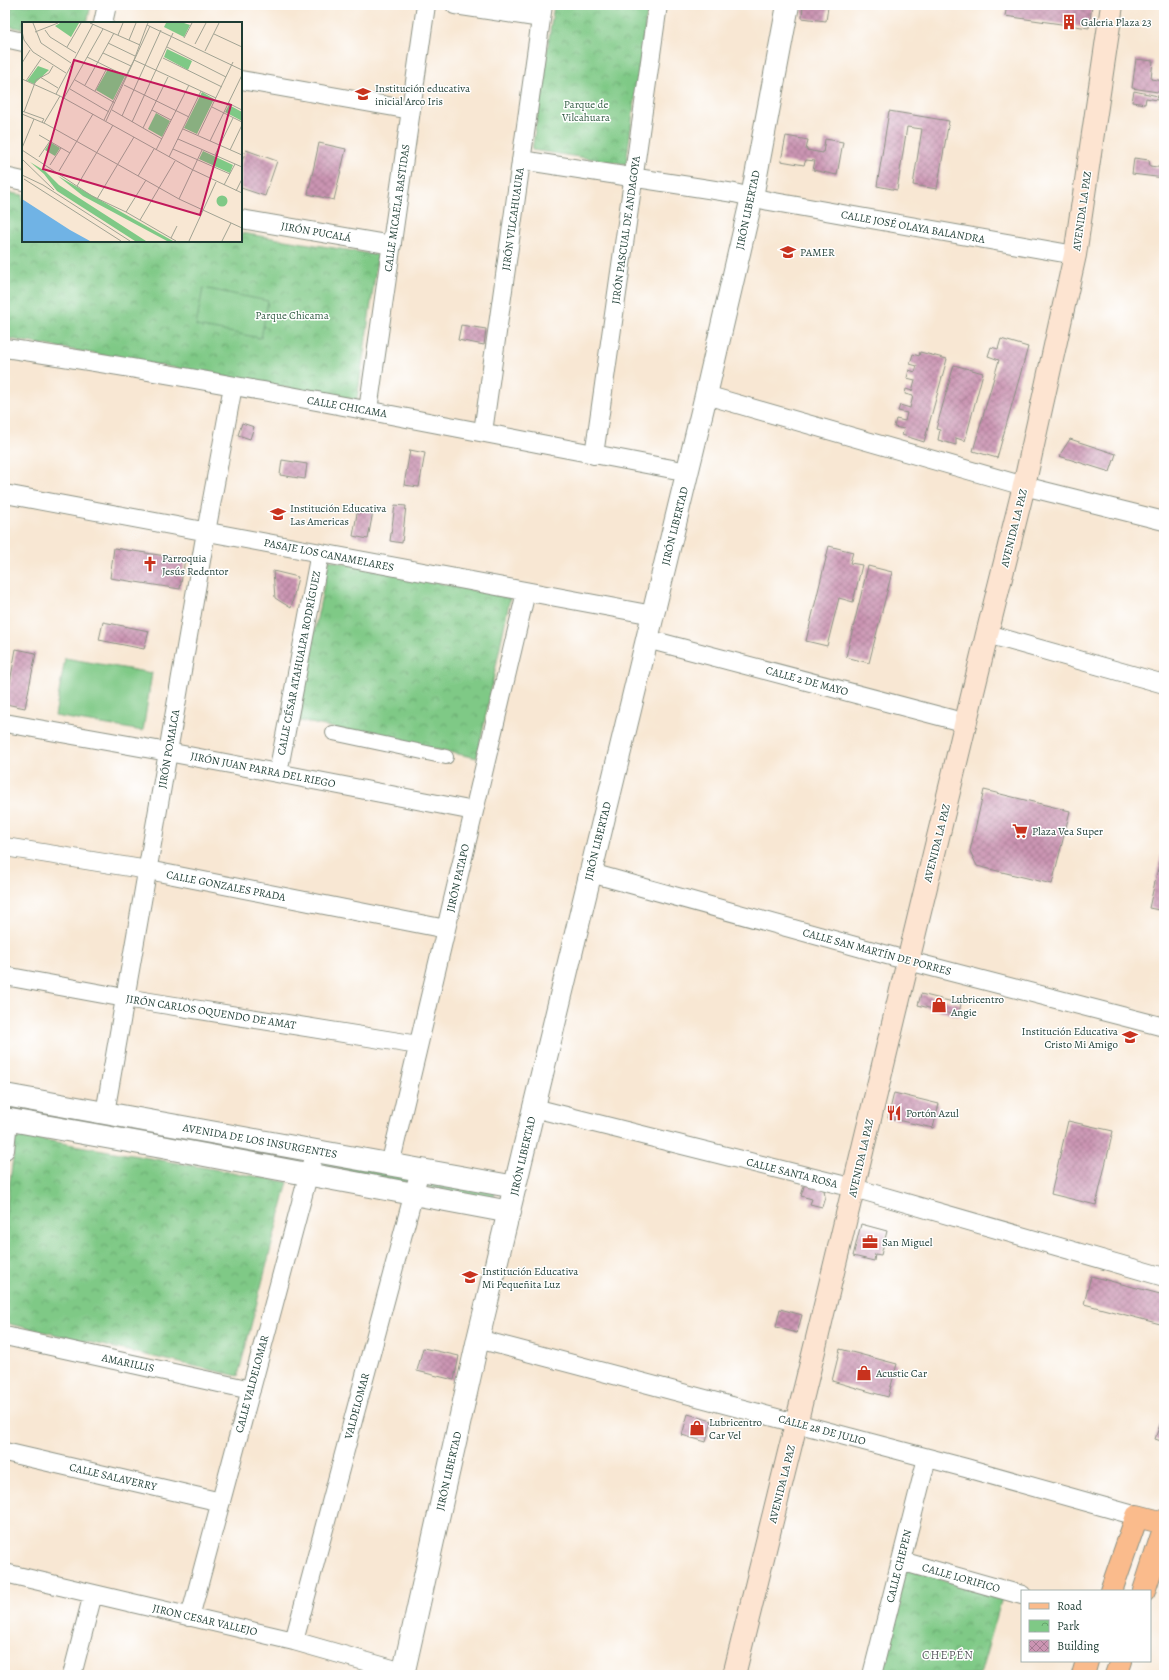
<svg xmlns="http://www.w3.org/2000/svg" width="1169" height="1680" font-family="Alegreya,serif">
  <defs>
    <pattern id="grass-tufts" width="24" height="20" patternUnits="userSpaceOnUse"><rect width="24" height="20" fill="#7fc986"/><path d="M3 7l-1-3M5 7V3M7 7l1-3M15 17l-1-3M17 17v-4M19 17l1-3" fill="none" stroke="#67a46e"/></pattern>
    <pattern id="park-crowns" width="20" height="18" patternUnits="userSpaceOnUse"><rect width="20" height="18" fill="#7fc986"/><path d="M2 6a3 3 0 1 1 6 0M12 15a3 3 0 1 1 6 0" fill="none" stroke="#67a46e"/></pattern>
    <pattern id="building-cross-hatch" width="8" height="8" patternUnits="userSpaceOnUse"><rect width="8" height="8" fill="#cb94b2"/><path d="M0 0l8 8M0 8l8-8" fill="none" stroke="#a47a92"/></pattern>
  </defs>
  <rect width="100%" height="100%" fill="#fff"/>
  <filter id="ink" filterUnits="userSpaceOnUse"><feTurbulence type="fractalNoise" baseFrequency=".025" numOctaves="2"/><feDisplacementMap in="SourceGraphic" scale="8" xChannelSelector="R" yChannelSelector="G"/><feConvolveMatrix kernelMatrix="1 2 1 2 8 2 1 2 1" color-interpolation-filters="sRGB"/></filter>
  <filter id="wash" filterUnits="userSpaceOnUse"><feTurbulence type="fractalNoise" baseFrequency=".012" numOctaves="4" result="noise"/><feDisplacementMap in="SourceGraphic" scale="16" xChannelSelector="R" yChannelSelector="G"/><feGaussianBlur stdDeviation="0.9" result="paint"/><feColorMatrix in="noise" values="0 0 0 0 0 0 0 0 0 0 0 0 0 0 0 0 0 1.4 0 .05"/><feComposite in="paint" operator="in"/></filter>
  <g filter="url(#wash)">
    <rect width="100%" height="100%" fill="#f8e7d3"/>
    <path fill="url(#grass-tufts)" stroke="#4f835d" d="M318,1157L496,1191L493,1200L315,1164Z"/>
    <path fill="url(#park-crowns)" stroke="#4f835d" d="M12,5H91L87,23H23V29L8,26Z
      M554,5H648L626,164L532,150Z
      M5,192L23,195V241H241V233L378,255L357,400L5,338Z
      M329,560L510,598L477,758L296,720Z
      M16,1135L288,1182L238,1376L5,1323V1219Z
      M903,1567L1002,1598L980,1675H877Z"/>
    <path fill="#7fc986" stroke="#4f835d" d="M203,288L268,301L261,338L196,326Z
      M65,658L152,673L143,731L55,716Z"/>
    <g id="blocks">
      <path fill="url(#building-cross-hatch)" d="M803,5L828,7L826,21L802,18Z
        M1007,5H1092L1089,28L1005,16Z
        M1136,59L1153,61L1151,79L1164,81V93L1132,88Z
        M1134,91L1158,96L1157,100L1146,98L1145,104L1132,102Z
        M889,111L949,121L937,189L913,185L922,129L907,127L897,190L877,186Z
        M786,136L808,140L806,150L823,153L825,139L843,142L837,175L813,170L815,161L806,160L804,165L781,161Z
        M319,143L346,149L334,200L308,194Z
        M246,150L277,161L265,196L241,188V164Z
        M1134,158L1149,160L1150,166L1164,168V178L1132,174Z
        M461,325L486,329L484,345L458,340Z
        M1001,339L1028,347L997,458L973,451L999,360L988,356L991,347L998,349Z
        M920,352L947,359L924,442L902,435L904,429L894,427L896,419L905,421L907,413L898,411L900,405L910,408L913,396L905,394L906,389L912,391L915,380L907,378L909,370L915,372L917,366L910,364L913,354L919,356Z
        M954,365L983,373L965,441L956,438V445L938,440L940,430L936,429Z
        M242,423L254,427L250,439L238,435Z
        M1070,439L1116,454L1110,472L1059,456Z
        M410,450L425,453L419,487L404,485Z
        M282,460L307,464L305,479L280,475Z
        M395,505L406,506L402,543L390,541Z
        M358,508L373,511L368,539L353,536Z
        M829,546L853,552L850,563L862,565L853,602L839,598L827,646L806,641Z
        M114,548L185,559L180,589L110,578Z
        M868,566L892,572L869,663L846,657Z
        M273,571L298,577L291,608L275,598Z
        M103,622L149,631L144,649L99,640Z
        M16,649L36,653L25,708L6,704Z
        M984,790L1070,811L1052,884L977,866L970,851Z
        M1163,847H1164V911L1149,908Z
        M921,994L961,1004L958,1016L918,1005Z
        M894,1093L939,1104L933,1128L888,1118Z
        M1068,1121L1113,1131L1096,1205L1051,1194Z
        M805,1183L824,1189L825,1197L822,1207L810,1204L812,1199L801,1196Z
        M861,1224L887,1231L881,1255L875,1254L874,1261L853,1256Z
        M1091,1276L1164,1295V1325L1084,1304Z
        M780,1309L802,1315L797,1333L776,1327Z
        M423,1348L459,1356L454,1380L417,1371Z
        M840,1349L897,1364L888,1397L832,1381Z
        M1164,1413V1442L1155,1439Z
        M688,1414L712,1421L706,1442L682,1435Z"/>
    </g>
  </g>
  <g filter="url(#ink)">
    <use href="#blocks" fill-opacity="0" stroke="#8c9284" stroke-width="1"/>
    <g fill="none" stroke-linecap="round" stroke-linejoin="round">
      <defs>
        <path id="pedestrian" d="M333,733L446,757"/>
        <path id="minor" d="M455,5L541,18
          M103,23L107,5
          M5,38L23,42
          M241,80L411,110
          M521,160L734,193L769,201L1075,255
          M5,177L23,181
          M241,219L392,245
          M5,348C234,382 460,429 688,472
          M706,395L1024,486L1164,521
          M368,410L426,5
          M483,432L543,5
          M594,455L658,5
          M5,494L653,615
          M987,634L1164,684
          M647,639L966,723
          M5,723L168,752L474,811
          M278,773L320,553
          M5,847L148,870L446,929
          M591,873L909,961L1164,1027
          M5,976L125,998L418,1045
          M534,1108L854,1188L1164,1277
          M105,1113L168,752L204,543L233,386
          M5,1150L8,1120
          M390,1165L526,592
          M5,1336L251,1390
          M478,1339L966,1468L1137,1516
          M5,1452L221,1502
          M901,1561L1022,1595
          M5,1573L294,1641L403,1672
          M190,1617L315,1150
          M294,1641L420,1170
          M72,1675L93,1594
          M872,1675L927,1458"/>
        <path id="tertiary" d="M5,1095L515,1187
          M5,1119L162,1147L510,1212
          M403,1675L478,1339L706,395L752,197L788,5"/>
        <path id="secondary" d="M734,1675L813,1355L987,634L1024,486L1075,255L1112,5"/>
        <path id="primary" d="M1111,1591L1137,1516L1164,1523
          M1144,1591L1164,1529
          M1083,1675L1087,1661
          M1116,1675L1121,1661"/>
      </defs>
      <use href="#pedestrian" stroke="#8c9284" stroke-width="16"/>
      <use href="#minor" stroke="#8c9284" stroke-width="20"/>
      <use href="#tertiary" stroke="#8c9284" stroke-width="24"/>
      <use href="#secondary" stroke="#8c9284" stroke-width="24"/>
      <use href="#primary" stroke="#8c9284" stroke-width="24"/>
      <use href="#pedestrian" stroke="#fff" stroke-width="14"/>
      <use href="#minor" stroke="#fff" stroke-width="18"/>
      <use href="#tertiary" stroke="#fff" stroke-width="22"/>
      <use href="#secondary" stroke="#fde4d1" stroke-width="22"/>
      <use href="#primary" stroke="#fabb8c" stroke-width="22"/>
    </g>
  </g>
  <defs>
    <symbol id="building-bare" viewBox="-9 -9 18 18"><path d="M-4-6H4V6H1V3H-1V6H-4ZM-2.5-4.3h1.7v1.8h-1.7ZM.8-4.3h1.7v1.8H.8ZM-2.5-1h1.7V.8h-1.7ZM.8-1h1.7V.8H.8Z" fill="#c8321e" stroke="#fff" stroke-width="2.5" paint-order="stroke"/></symbol>
    <symbol id="school-bare" viewBox="-9 -9 18 18"><path d="M0-5L7-2L0 1L-7-2ZM-4 1L0 2.5L4 1V4Q0 6-4 4Z" fill="#c8321e" stroke="#fff" stroke-width="2.5" paint-order="stroke"/></symbol>
    <symbol id="church-bare" viewBox="-9 -9 18 18"><path d="M-1.2-6h2.4v3.5h3.3v2.4h-3.3V6h-2.4V-.1h-3.3v-2.4h3.3Z" fill="#c8321e" stroke="#fff" stroke-width="2.5" paint-order="stroke"/></symbol>
    <symbol id="supermarket-bare" viewBox="-9 -9 18 18"><path d="M-6-5.5h2.5l.6 2H6L4.5 2H-2.5L-4.4-4H-6ZM-1.5 3.2a1.3 1.3 0 1 0 .1 0ZM3 3.2a1.3 1.3 0 1 0 .1 0Z" fill="#c8321e" stroke="#fff" stroke-width="2.5" paint-order="stroke"/></symbol>
    <symbol id="shop-bare" viewBox="-9 -9 18 18"><path d="M-5-2.5h2.3a2.7 3.5 0 0 1 5.4 0H5L5.5 6h-11ZM-1.5-2.5h3a1.5 2.3 0 0 0-3 0Z" fill="#c8321e" stroke="#fff" stroke-width="2.5" paint-order="stroke"/></symbol>
    <symbol id="restaurant-bare" viewBox="-9 -9 18 18"><path d="M-5-6h1v4h1v-4h1v4h1v-4h1v5L-1.5 .5V6h-2V.5L-5-1ZM5-6V6H3V1.5H1.5Q1.5-4 5-6Z" fill="#c8321e" stroke="#fff" stroke-width="2.5" paint-order="stroke"/></symbol>
    <symbol id="office-bare" viewBox="-9 -9 18 18"><path d="M-6-3h4V-5.5h4V-3h4V5H-6ZM-1-4.5V-3h2v-1.5ZM-6 0V1H6V0Z" fill="#c8321e" stroke="#fff" stroke-width="2.5" paint-order="stroke"/></symbol>
  </defs>
  <g fill-rule="evenodd">
    <use href="#building-bare" x="1058" y="11" width="22" height="22"/>
    <use href="#school-bare" x="352" y="83" width="22" height="22"/>
    <use href="#school-bare" x="777" y="241" width="22" height="22"/>
    <use href="#school-bare" x="267" y="503" width="22" height="22"/>
    <use href="#church-bare" x="139" y="553" width="22" height="22"/>
    <use href="#supermarket-bare" x="1009" y="820" width="22" height="22"/>
    <use href="#shop-bare" x="928" y="994" width="22" height="22"/>
    <use href="#school-bare" x="1119" y="1026" width="22" height="22"/>
    <use href="#restaurant-bare" x="883" y="1102" width="22" height="22"/>
    <use href="#office-bare" x="859" y="1231" width="22" height="22"/>
    <use href="#school-bare" x="459" y="1266" width="22" height="22"/>
    <use href="#shop-bare" x="853" y="1362" width="22" height="22"/>
    <use href="#shop-bare" x="686" y="1417" width="22" height="22"/>
  </g>
  <g text-anchor="middle" dominant-baseline="central" stroke-width="3" stroke-linejoin="round" paint-order="stroke">
    <g font-size="11" fill="#1f3d34" stroke="#fff" text-anchor="start">
      <text x="1081" y="22">Galeria Plaza 23</text>
      <text x="375" y="88">Institución educativa<tspan x="375" dy="13">inicial Arco Iris</tspan></text>
      <text x="800" y="252">PAMER</text>
      <text x="290" y="508">Institución Educativa<tspan x="290" dy="13">Las Americas</tspan></text>
      <text x="162" y="558">Parroquia<tspan x="162" dy="13">Jesús Redentor</tspan></text>
      <text x="1032" y="831">Plaza Vea Super</text>
      <text x="951" y="999">Lubricentro<tspan x="951" dy="13">Angie</tspan></text>
      <text x="1118" y="1031" text-anchor="end">Institución Educativa<tspan x="1118" dy="13">Cristo Mi Amigo</tspan></text>
      <text x="906" y="1113">Portón Azul</text>
      <text x="882" y="1242">San Miguel</text>
      <text x="482" y="1271">Institución Educativa<tspan x="482" dy="13">Mi Pequeñita Luz</tspan></text>
      <text x="876" y="1373">Acustic Car</text>
      <text x="709" y="1422">Lubricentro<tspan x="709" dy="13">Car Vel</tspan></text>
    </g>
    <g font-size="11" fill="#376048" stroke="#fff">
      <text x="586" y="104">Parque de<tspan x="586" dy="13">Vilcahuara</tspan></text>
      <text x="292" y="315">Parque Chicama</text>
    </g>
    <g font-size="11" fill="#1f3d34" stroke="#fff">
      <text transform="translate(397 208) rotate(-82)">CALLE MICAELA BASTIDAS</text>
      <text transform="translate(748 210) rotate(-78)">JIRÓN LIBERTAD</text>
      <text transform="translate(1082 211) rotate(-82)">AVENIDA LA PAZ</text>
      <text transform="translate(513 219) rotate(-82)">JIRÓN VILCAHUAURA</text>
      <text transform="translate(913 227) rotate(10)">CALLE JOSÉ OLAYA BALANDRA</text>
      <text transform="translate(626 230) rotate(-82)">JIRÓN PASCUAL DE ANDAGOYA</text>
      <text transform="translate(316 232) rotate(10)">JIRÓN PUCALÁ</text>
      <text transform="translate(347 407) rotate(10)">CALLE CHICAMA</text>
      <text transform="translate(675 526) rotate(-76)">JIRÓN LIBERTAD</text>
      <text transform="translate(1014 528) rotate(-76)">AVENIDA LA PAZ</text>
      <text transform="translate(329 555) rotate(11)">PASAJE LOS CANAMELARES</text>
      <text transform="translate(299 663) rotate(-79)">CALLE CÉSAR ATAHUALPA RODRÍGUEZ</text>
      <text transform="translate(807 681) rotate(15)">CALLE 2 DE MAYO</text>
      <text transform="translate(169 749) rotate(-80)">JIRÓN POMALCA</text>
      <text transform="translate(263 770) rotate(11)">JIRÓN JUAN PARRA DEL RIEGO</text>
      <text transform="translate(598 841) rotate(-76)">JIRÓN LIBERTAD</text>
      <text transform="translate(937 843) rotate(-76)">AVENIDA LA PAZ</text>
      <text transform="translate(458 878) rotate(-77)">JIRÓN PATAPO</text>
      <text transform="translate(226 886) rotate(11)">CALLE GONZALES PRADA</text>
      <text transform="translate(877 952) rotate(15)">CALLE SAN MARTÍN DE PORRES</text>
      <text transform="translate(211 1012) rotate(9)">JIRÓN CARLOS OQUENDO DE AMAT</text>
      <text transform="translate(260 1141) rotate(10)">AVENIDA DE LOS INSURGENTES</text>
      <text transform="translate(523 1156) rotate(-77)">JIRÓN LIBERTAD</text>
      <text transform="translate(861 1158) rotate(-77)">AVENIDA LA PAZ</text>
      <text transform="translate(792 1173) rotate(14)">CALLE SANTA ROSA</text>
      <text transform="translate(128 1363) rotate(12)">AMARILLIS</text>
      <text transform="translate(252 1384) rotate(-75)">CALLE VALDELOMAR</text>
      <text transform="translate(357 1406) rotate(-75)">VALDELOMAR</text>
      <text transform="translate(822 1430) rotate(15)">CALLE 28 DE JULIO</text>
      <text transform="translate(449 1471) rotate(-77)">JIRÓN LIBERTAD</text>
      <text transform="translate(113 1477) rotate(13)">CALLE SALAVERRY</text>
      <text transform="translate(782 1484) rotate(-76)">AVENIDA LA PAZ</text>
      <text transform="translate(899 1566) rotate(-76)">CALLE CHEPEN</text>
      <text transform="translate(961 1578) rotate(16)">CALLE LORIFICO</text>
      <text transform="translate(205 1620) rotate(13)">JIRON CESAR VALLEJO</text>
    </g>
    <g font-size="12" letter-spacing="1" fill="#5b5b60" stroke="#fff">
      <text x="948" y="1655">CHEPÉN</text>
    </g>
  </g>
  <g transform="translate(22 22)">
    <rect width="220" height="220" fill="#f8e7d3"/>
    <path d="M8,140L23,149L37,163L124,219H113L35,169L22,152ZM36,154L101,191L151,219H145L61,174Z" fill="#7fc986"/>
    <path d="M38,1H57L49,15L33,4ZM144,1H162L168,3L162,15L142,5ZM145,27L170,39L166,48L142,35ZM16,44L27,48L12,62L5,59ZM86,47L103,54L91,78L74,68ZM180,70L192,77L175,112L162,106ZM207,83L220,90V99L203,90ZM134,91L148,99L140,115L126,107ZM28,120L38,126L33,134L23,128ZM181,129L211,143L208,151L177,137ZM194.5 179a5.5 5.5 0 1 1 11 0a5.5 5.5 0 1 1-11 0Z" fill="#7fc986"/>
    <path d="M0,177L48,208L68,219H0Z" fill="#70b3e5"/>
    <path fill="none" stroke="#a1a393" stroke-width="1" d="M11,1L19,21L49,41M68,1L118,23M126,1L125,3L220,48M23,8L28,15L54,31M0,9L2,18L11,30L44,51M13,10L36,1M192,12L220,25M96,13L101,1M162,16L170,1M107,18L114,1M86,21L113,34M173,22L184,1M45,25L59,1M145,25L204,55M183,29L197,1M81,31L109,44M65,35L104,54M141,36L200,65M112,38L194,76M0,41L8,28M18,55L36,66M0,57L38,74L171,148L220,171M53,58L93,81M4,59L19,37M63,63L92,11M102,63L167,95M48,67L87,90M73,69L85,46M34,72L71,2M42,76L81,7M206,81L220,88M190,85L220,100M90,88L140,117M130,88L149,98M0,89L22,97L20,100M2,90L14,58L27,51L31,44M0,92L24,102L157,177L220,206M100,94L139,8M82,98L112,38L125,3M84,99L128,4M110,100L151,11M22,101L38,74M121,106L146,55M161,107L220,133M17,113L48,131M176,113L211,40M156,117L220,145M188,119L220,53M0,126L12,97M151,127L208,152M0,128L70,174L104,190L154,219M134,128L167,63M208,128L220,103M193,133L211,96M17,135L28,119M147,135L179,69M0,137L32,168M28,143L39,126M37,149L71,92M0,153L21,163L108,219M116,154L132,127M2,157L99,219M202,163L213,142M55,164L91,103M214,169L220,157M75,177L112,115M157,177L180,128M104,190L124,158M118,198L153,139M149,216L155,204M167,219L194,160M200,219L209,201"/>
    <path fill="#c2185b" fill-opacity="0.15" stroke="#c2185b" stroke-width="2" d="M52,38L209,83L178,193L21,147Z"/>
    <rect width="220" height="220" fill="none" stroke="#1f3d34" stroke-width="2"/>
  </g>
  <rect width="1169" height="1680" fill="none" stroke="#fff" stroke-width="20"/>
  <rect x="1021" y="1590" width="130" height="72" fill="#ffffff" stroke="#a5b1ae"/>
  <rect x="1029" y="1603" width="20" height="6" fill="#fabb8c" stroke="#a5b1ae"/>
  <text x="1057" y="1610" font-size="12" fill="#1f3d34">Road</text>
  <rect x="1029" y="1620" width="20" height="12" fill="url(#park-crowns)" stroke="#a5b1ae"/>
  <text x="1057" y="1630" font-size="12" fill="#1f3d34">Park</text>
  <rect x="1029" y="1640" width="20" height="12" fill="url(#building-cross-hatch)" stroke="#a5b1ae"/>
  <text x="1057" y="1650" font-size="12" fill="#1f3d34">Building</text>
</svg>
